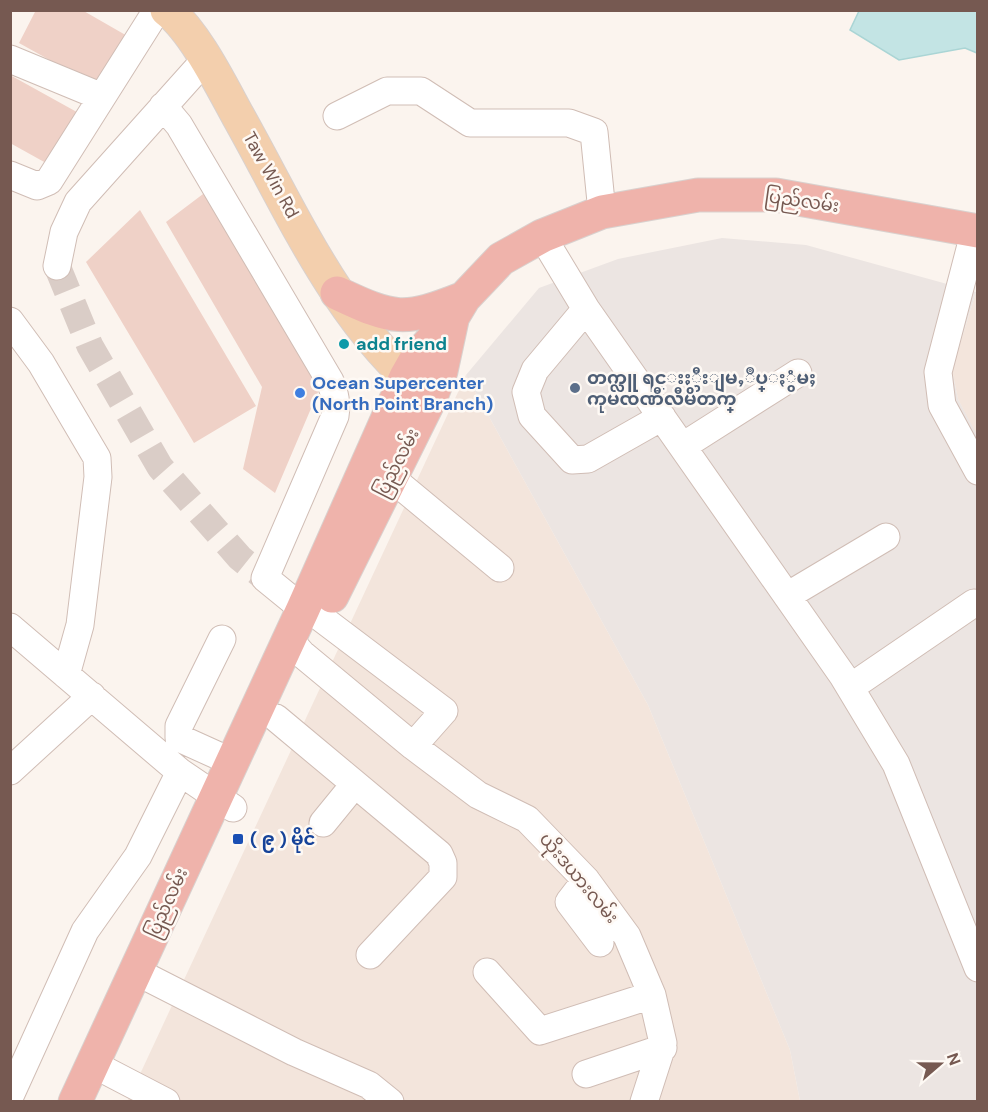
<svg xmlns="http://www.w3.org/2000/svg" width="988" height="1112" font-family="'DM Sans','Noto Sans Myanmar',sans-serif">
  <rect width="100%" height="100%" fill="#fbf4ee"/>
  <path fill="#f3e5dc" d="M976,292H977V437L958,399L952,370Z
    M466,375L648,705L790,1050L800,1101L127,1102Z"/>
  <path fill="#ece5e2" d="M722,238L806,245L976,292L952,370L958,399L978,437L977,1101H800L790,1050L648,705L466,375L539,288L618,259Z"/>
  <path fill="#c3e4e4" stroke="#aad5d5" stroke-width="1.5" d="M859,11H977V53L965,48L899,60L850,30Z"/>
  <path fill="#efd1c7" d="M36,10H82L129,37L100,88L19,43Z
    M10,75L84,116L55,168L10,143Z
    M211,188L321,385L275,493L243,469L262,387L166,222Z
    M140,210L256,406L194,443L86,262Z"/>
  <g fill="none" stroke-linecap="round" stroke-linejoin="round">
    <path stroke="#dacdc7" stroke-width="27" stroke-dasharray="27 14" stroke-linecap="butt" d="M57,266L90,346L160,467L240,558L265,578"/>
    <defs>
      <path id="minor" d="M10,59L102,97
        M163,106L179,125L330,381C335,394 337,403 335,416L265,578L303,609
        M337,116L387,91H421L470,123H569L594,132L602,212
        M10,175L37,186L49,181L157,10
        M975,230L938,372L942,405L978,471
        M542,236L586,309L843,676L896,764L978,968
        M57,266L64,232L78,202L206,59
        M586,309L535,370L526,392L532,416L572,460L588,459L662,417
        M10,321L41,363L97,458L98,477L80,625L66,675
        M683,446L798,373
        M390,477L500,568
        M787,596L886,537
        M321,618L444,711L413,746
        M10,627L180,772L233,808
        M288,638L302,654L413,746L478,795L527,819L586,880L627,936L652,995L663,1043L644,1102
        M222,639L179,726V738L232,762
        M851,687L974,603
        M276,718L439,854L443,863V877L370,955
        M10,771L92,696
        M323,823L354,785
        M586,880L569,902L600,943
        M137,972L294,1052L369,1085L390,1102
        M487,972L540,1031L652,995
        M93,1064L166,1102
        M586,1074L663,1048
        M10,1096L85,931L138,856L180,772"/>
      <path id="major" d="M167,10C194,30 222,87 238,116C292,212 339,323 427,394"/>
      <path id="highway" d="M337,293C394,320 404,322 464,298
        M332,596L431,397L441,371L452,320
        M75,1102L303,609L406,377L418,356L452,318L464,298L501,259L542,236L602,212L698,195H776L978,231"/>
    </defs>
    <use href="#minor" stroke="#d0bdb5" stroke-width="29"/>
    <use href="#major" stroke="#d9d1ce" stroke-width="35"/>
    <use href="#highway" stroke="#d9d1ce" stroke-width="35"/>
    <use href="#minor" stroke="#fff" stroke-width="27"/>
    <use href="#major" stroke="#f3cfad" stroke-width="33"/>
    <use href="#highway" stroke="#efb3ab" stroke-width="33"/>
  </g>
  <circle fill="#0f9aa8" stroke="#fef9f4" stroke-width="2" cx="344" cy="344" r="6"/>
  <circle fill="#5c6f8a" stroke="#fef9f4" stroke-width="2" cx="575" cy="388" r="6"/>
  <circle fill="#3f7fe0" stroke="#fef9f4" stroke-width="2" cx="300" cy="393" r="6"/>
  <rect fill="#1a4fb4" stroke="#fef9f4" stroke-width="2" x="232" y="833" width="12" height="12" rx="3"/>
  <g text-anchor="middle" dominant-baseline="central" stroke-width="5" stroke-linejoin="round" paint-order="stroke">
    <g font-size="18" fill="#765951" stroke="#fef9f4">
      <text transform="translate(271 175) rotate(61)">Taw Win Rd</text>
      <text transform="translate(802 201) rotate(8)">ပြည်လမ်း</text>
      <text transform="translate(397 463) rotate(-63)">ပြည်လမ်း</text>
      <text transform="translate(579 878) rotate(50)">ယိုးဒယားလမ်း</text>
      <text transform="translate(167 903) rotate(-66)">ပြည်လမ်း</text>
    </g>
    <g font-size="18" font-weight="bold" fill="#0d838f" stroke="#fef9f4" text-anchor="start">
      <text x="356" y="344">add friend</text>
    </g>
    <g font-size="18" font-weight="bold" fill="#4e5e75" stroke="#fef9f4" text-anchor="start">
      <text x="587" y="378">တက္လူ ရင္းႏွီးျမႇဳပ္ႏွံမႈ<tspan x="587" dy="21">ကုမၸဏီလီမိတက္</tspan></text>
    </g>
    <g font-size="18" font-weight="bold" fill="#366cbe" stroke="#fef9f4" text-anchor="start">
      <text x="312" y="383">Ocean Supercenter<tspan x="312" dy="21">(North Point Branch)</tspan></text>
    </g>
    <g font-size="18" font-weight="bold" fill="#164399" stroke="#fef9f4" text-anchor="start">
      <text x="250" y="839">( ၉ ) မိုင်</text>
    </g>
  </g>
  <rect width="988" height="1112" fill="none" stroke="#765951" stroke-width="24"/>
  <g transform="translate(940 1064) rotate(70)" stroke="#fef9f4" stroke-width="4.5" paint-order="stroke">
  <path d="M0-4.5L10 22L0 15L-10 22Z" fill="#765951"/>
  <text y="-9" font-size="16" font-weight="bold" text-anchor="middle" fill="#765951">N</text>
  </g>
</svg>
